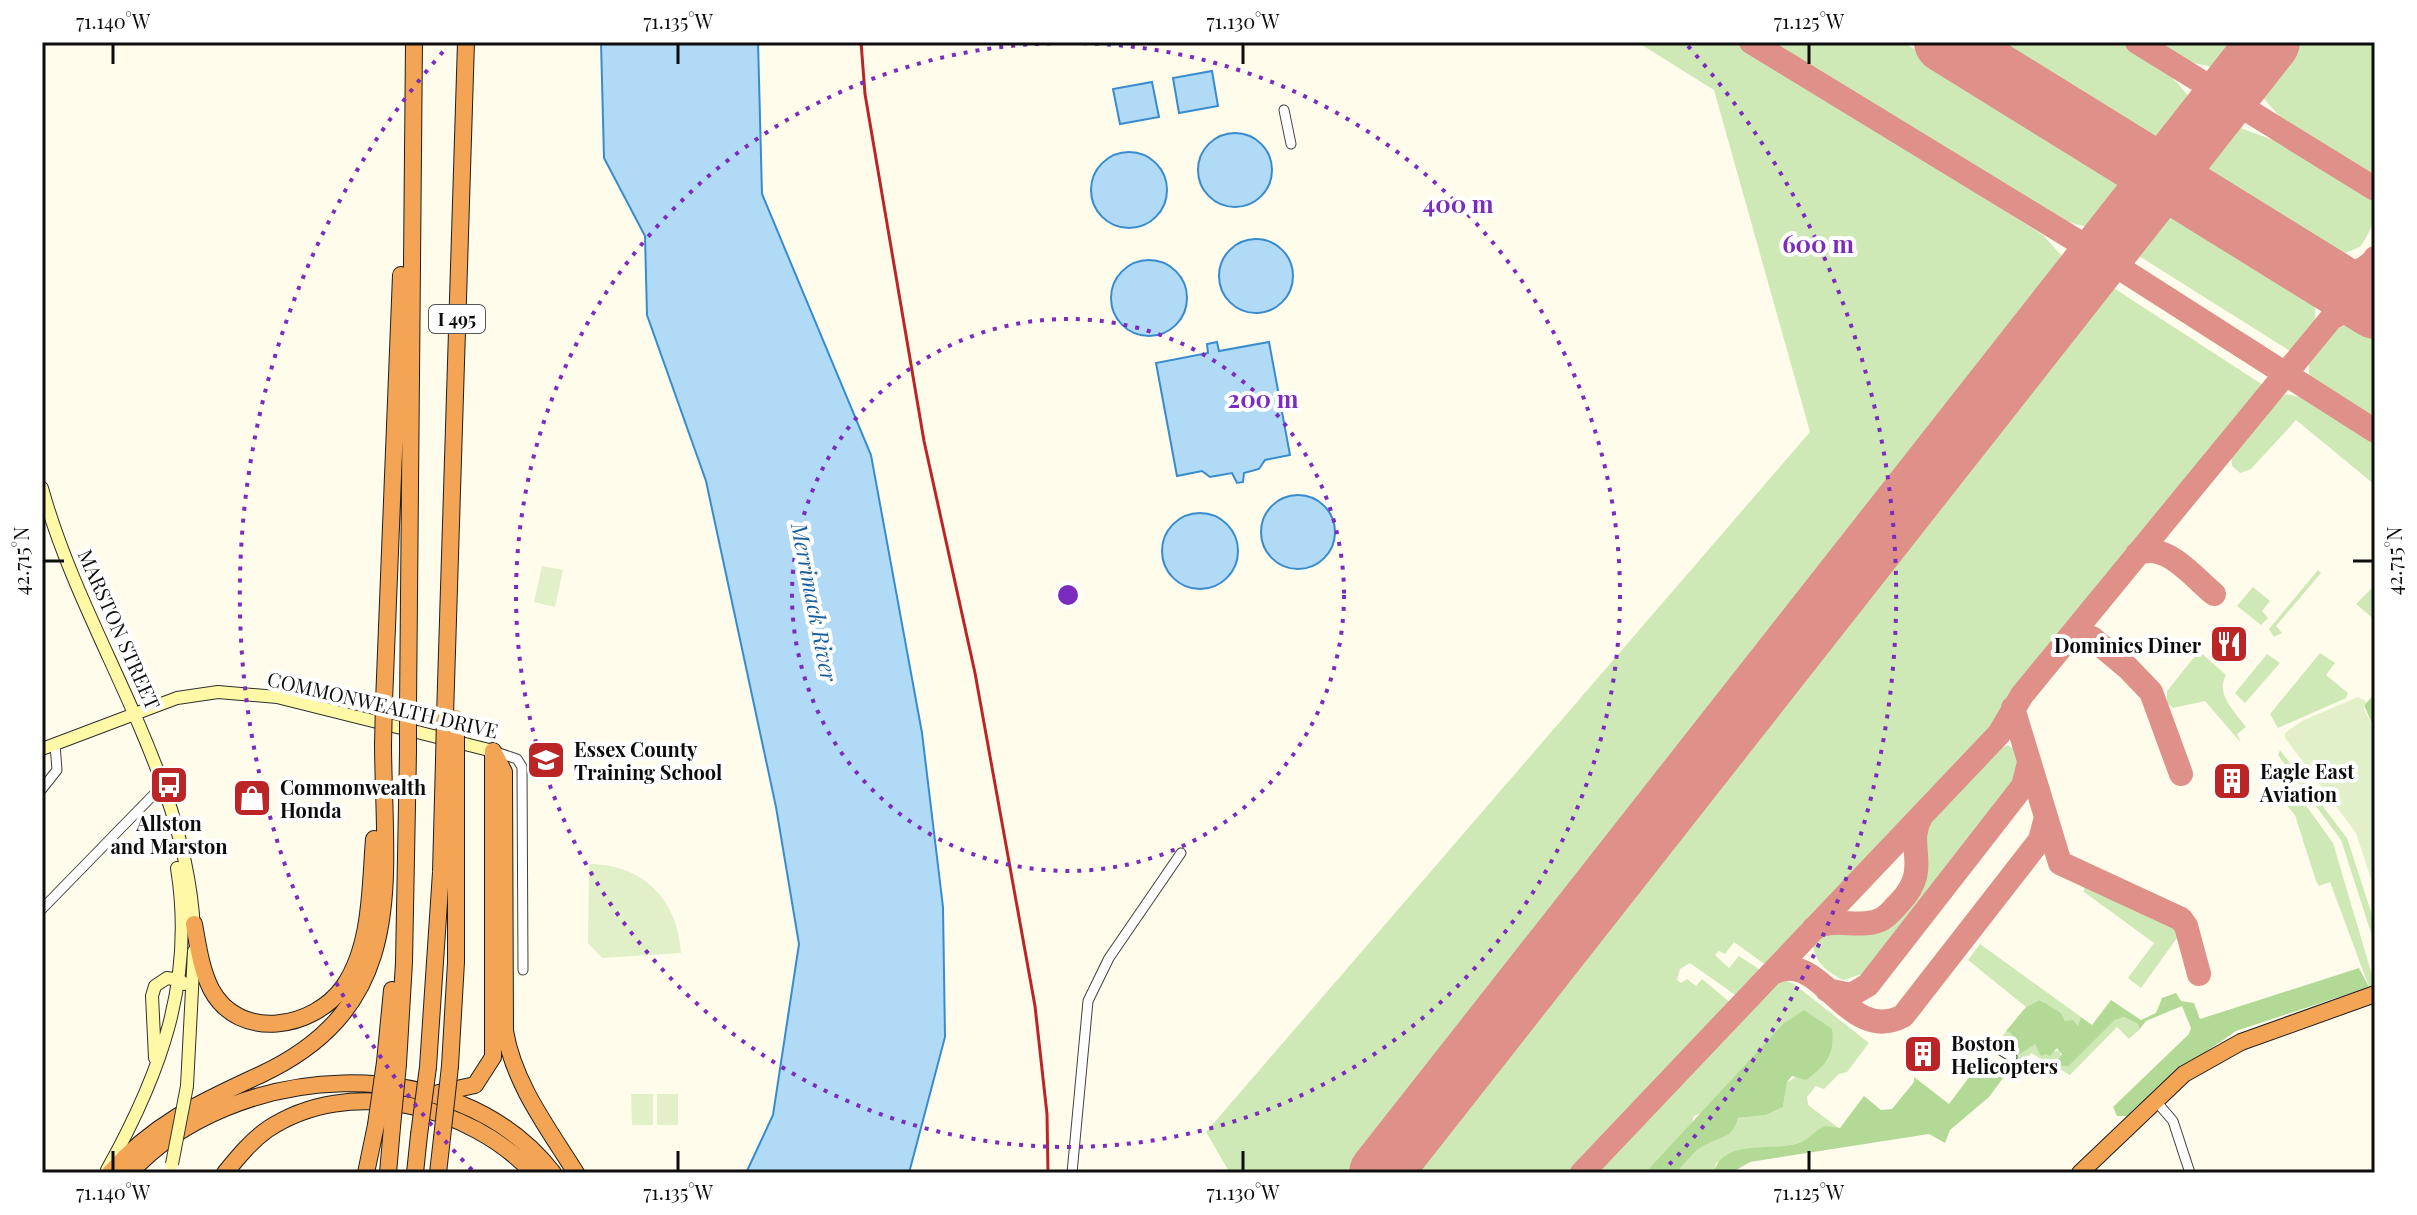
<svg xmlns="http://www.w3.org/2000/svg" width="2417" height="1215" font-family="'Playfair Display',serif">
  <rect width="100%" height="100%" fill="#fffcec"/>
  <path fill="#cfe9b6" d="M1637,42H1737L2043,235L2068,263L1350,1173H1230L1206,1132L1810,432L1714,90Z
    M1765,42H1903L2131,183L2094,229L2061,220Z
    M1986,42H2120L2171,76L2192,100V106L2158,148Z
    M2156,42H2242L2221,69L2194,63Z
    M2296,42H2375V178L2280,117L2259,93Z
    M2232,125L2279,142L2367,195C2381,210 2371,232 2360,247L2340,255L2324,252L2197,170Z
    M2167,205L2311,296C2323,321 2308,334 2293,353L2131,251Z
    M2106,283L2266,387L2041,661L1985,737L1767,966L1734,942L1725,954L1719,951L1715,955L1729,968L1739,956L1762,971L1738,997L1690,963L1680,969L1677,980L1681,983L1687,979L1696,986L1702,979L1732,1004L1571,1173H1407Z
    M2348,324L2361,326L2375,334V419L2315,382L2309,374C2306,351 2328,330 2348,324Z
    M2286,394L2300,397L2375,444V485L2296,420L2251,469L2240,473L2232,466L2231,453L2271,404Z
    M2318,570L2321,573L2276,626L2282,633L2274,637L2269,629Z
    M2375,585V620L2356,604Z
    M2253,587L2270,601L2262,611L2268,618L2261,625L2237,606Z
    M2199,651L2226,675C2215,695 2235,711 2246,727L2237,734L2241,743L2205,701L2173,708L2167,703V691Z
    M2320,653L2335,663L2326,675L2348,693L2346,698L2278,728L2270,714Z
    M2267,654L2280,663L2245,703L2235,693Z
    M2008,745L2019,753L2020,774L1862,974L1843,980C1828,972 1815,963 1813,945L1822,930L1884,929L1924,887V823L1994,751Z
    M2280,750L2347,838L2375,924V945L2341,840L2278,755Z
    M2292,786L2333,843L2375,985L2369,987L2330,882L2319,886L2316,881L2295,815L2274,791Z
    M2084,883L2177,926V938L2141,988L2128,978L2154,943L2084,892Z
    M1980,944L2081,1017V1024L2078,1026L2065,1021L2041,1000L2026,1007L1968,960Z
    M1784,980L1794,984L1869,1043L1847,1072L1839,1074L1824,1089L1816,1086L1807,1097L1808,1105L1840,1129C1810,1127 1818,1138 1795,1144C1764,1152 1747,1148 1716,1163L1714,1173H1676C1684,1165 1694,1150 1704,1145C1720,1136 1733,1139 1738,1118L1766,1115L1783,1107L1787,1082L1830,1059L1694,1116L1691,1125L1645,1173H1591L1767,987Z
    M2124,1017L2138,1024L2139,1030L2129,1039L2117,1027L2070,1075L2031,1053L2024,1063L1996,1045L2006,1031L2012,1034L2008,1042L2024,1049L2035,1044L2046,1053L2061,1050L2059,1066H2069L2115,1020Z"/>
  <path fill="#b2da96" d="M2375,694V731L2364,705Z
    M2359,968L2369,987L2236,1031L2171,1076L2127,1116H2117L2113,1107L2189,1034L2191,1028L2182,1006L2146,1021L2139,1030L2138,1024L2124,1017L2115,1020L2069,1066H2059L2057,1061L2062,1054L2057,1048L2050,1056L2046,1054L2041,1056L2035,1044L2020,1054L2007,1046L2012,1034L2006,1031L2026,1007L2040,1000L2061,1013L2065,1021L2073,1020L2078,1026L2081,1017L2092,1025L2111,1000L2141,1020L2156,1013L2162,998L2176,993L2181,1001L2194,1003L2200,1019Z
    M1804,1010L1832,1029C1835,1054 1826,1066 1806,1080L1792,1076L1787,1082L1783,1107L1766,1115L1738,1118C1733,1139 1721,1136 1705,1145C1694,1150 1684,1165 1676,1173H1645L1784,1023Z
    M1985,1056L2004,1068L2006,1074L1989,1097L1950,1130L1945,1143L1929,1134L1750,1162L1731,1173H1714C1721,1138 1773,1152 1799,1143C1809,1139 1816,1130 1825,1126L1840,1128L1864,1096L1881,1110L1892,1109L1914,1082V1077L1949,1104Z"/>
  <path fill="#e1f0c8" d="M542,566L563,570L555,607L534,602Z
    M2358,697L2366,701L2364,709L2375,731V891L2356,833L2285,738V733L2302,721Z
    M589,864C643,864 678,900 681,953L602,958L588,943Z
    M631,1094H653V1125H632Z
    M657,1094H678V1125H657Z"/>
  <path fill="#b1daf6" stroke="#388ccd" stroke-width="2" d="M601,42H758L762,194L871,455L922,733L943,907L945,1037L909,1173H746L773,1115L799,944L776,807L706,481L647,315L645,236L604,158Z
    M1212,71L1218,106L1179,113L1173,78Z
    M1152,82L1159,117L1120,124L1113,89Z
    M1198 170a37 37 0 1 1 74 0a37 37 0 1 1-74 0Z
    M1091 190a38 38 0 1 1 76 0a38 38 0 1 1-76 0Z
    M1219 276a37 37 0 1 1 74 0a37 37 0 1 1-74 0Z
    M1111 298a38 38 0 1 1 76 0a38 38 0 1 1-76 0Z
    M1217,342L1219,351L1269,342L1290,455L1265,460L1259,469L1244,473L1243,482L1237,483L1232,473L1210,477L1202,471L1177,476L1156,363L1208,353L1207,344Z
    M1261 532a37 37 0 1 1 74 0a37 37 0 1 1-74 0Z
    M1162 551a38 38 0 1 1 76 0a38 38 0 1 1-76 0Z"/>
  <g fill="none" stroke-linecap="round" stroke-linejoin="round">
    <path stroke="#de9089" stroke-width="24" d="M1751,42L2082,244L2375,431
      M2137,42L2375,189
      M2206,85H2229L2258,57
      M2190,143C2205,126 2219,100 2245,109
      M2304,264C2328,276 2349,283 2371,263
      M2332,318L2351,308L2375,310
      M2137,554C2165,540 2194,578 2214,594
      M2069,638L2082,635L2092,638L2128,668L2151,692L2181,774
      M2013,708L2060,863L2181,919L2186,926L2199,974
      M1814,928C1835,916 1861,930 1882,919C1889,915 1894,908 1900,902C1933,867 1903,846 1922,815
      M1771,974C1821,945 1846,1046 1903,1016L2040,840L2046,817
      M1827,990L1851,995L1868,985L2023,786L2029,763
      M1582,1173L1999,734L2022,695L2352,293L2375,258"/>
    <path stroke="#de9089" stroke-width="62" d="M1945,42L2375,308
      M1380,1173L2269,42"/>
    <defs>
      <path id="street" d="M1284,110L1291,144
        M493,751L517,759L522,767L523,970
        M42,789L57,770L55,744
        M42,909L162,786
        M2002,1051L2012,1057
        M2155,1100L2173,1121L2190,1173
        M1072,1173L1088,1001L1109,958L1181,853"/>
      <path id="secondary" d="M42,488C83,637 186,771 194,929
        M42,749L177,698L218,692L277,697L493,751
        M155,1058L152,996L155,986L167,978L180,980L184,984
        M187,1086L194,951
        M107,1170C161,1073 195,981 177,868"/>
      <path id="highway" d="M384,702L401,275
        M408,708L414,42
        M445,716L466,42
        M493,751L504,772L505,1031C514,1084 548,1128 576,1173
        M194,924C198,946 201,969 211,989C239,1042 314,1029 344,986C372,944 370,887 374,839
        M385,1062L392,990
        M398,1064L404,962L408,752
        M450,1066L456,962V763
        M428,1067L441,872L444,760
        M434,1094L475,1085L493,1057V751
        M110,1173C155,1122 202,1102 262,1074C410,1004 384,882 383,745
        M130,1173C232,1061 455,1046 553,1173
        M225,1173C238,1157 251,1141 268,1129C349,1075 470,1105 533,1173
        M366,1173L376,1125
        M388,1173L392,1127
        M415,1173L419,1135
        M438,1173L442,1138
        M2080,1173L2184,1074L2241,1042L2375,994"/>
    </defs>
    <use href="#street" stroke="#404040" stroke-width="11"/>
    <use href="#secondary" stroke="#2f2f2f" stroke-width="14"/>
    <use href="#highway" stroke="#1e1e1e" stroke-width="18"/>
    <use href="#street" stroke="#fff" stroke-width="9"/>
    <use href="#secondary" stroke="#fff8a7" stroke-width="12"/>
    <use href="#highway" stroke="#f4a455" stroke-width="16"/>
    <path stroke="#bc2526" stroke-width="3" d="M861,42L865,94L924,441L975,673L1035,1006L1047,1114L1048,1173"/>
    <defs>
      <path id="secondary-bridge" d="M172,1164L187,1086"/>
      <path id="highway-bridge" d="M456,718V763
        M383,745L384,702
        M408,752V708
        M444,760L445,716
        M376,1125L385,1062
        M392,1127L398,1064
        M419,1135L428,1067
        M442,1138L450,1066"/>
    </defs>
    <use href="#secondary-bridge" stroke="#2f2f2f" stroke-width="14" stroke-linecap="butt"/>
    <use href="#highway-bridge" stroke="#1e1e1e" stroke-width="18" stroke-linecap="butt"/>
    <use href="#secondary-bridge" stroke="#fff8a7" stroke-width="12"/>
    <use href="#highway-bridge" stroke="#f4a455" stroke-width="16"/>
  </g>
  <path fill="none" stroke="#0d0d0d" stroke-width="3" d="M113,44V64M678,44V64M1243,44V64M1809,44V64M44,561H64M2353,561H2373M113,1151V1171M678,1151V1171M1243,1151V1171M1809,1151V1171"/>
  <g fill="none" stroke="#7b2cbf" stroke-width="4" stroke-dasharray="4 8">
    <circle cx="1068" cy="595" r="276"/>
    <circle cx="1068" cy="595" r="552"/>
    <path d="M472 1170A828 828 0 0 1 448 46M1688 46A828 828 0 0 1 1664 1170"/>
  </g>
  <defs>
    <symbol id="restaurant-square" viewBox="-11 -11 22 22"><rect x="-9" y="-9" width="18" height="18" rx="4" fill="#bc2526" stroke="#fff"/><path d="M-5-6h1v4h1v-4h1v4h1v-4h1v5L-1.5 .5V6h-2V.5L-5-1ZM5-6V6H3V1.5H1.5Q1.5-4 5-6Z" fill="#fff"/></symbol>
    <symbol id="school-square" viewBox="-11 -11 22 22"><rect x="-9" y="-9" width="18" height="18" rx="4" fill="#bc2526" stroke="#fff"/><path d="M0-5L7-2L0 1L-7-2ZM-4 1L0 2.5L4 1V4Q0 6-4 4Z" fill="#fff"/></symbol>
    <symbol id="building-square" viewBox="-11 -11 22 22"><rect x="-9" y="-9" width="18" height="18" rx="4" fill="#bc2526" stroke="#fff"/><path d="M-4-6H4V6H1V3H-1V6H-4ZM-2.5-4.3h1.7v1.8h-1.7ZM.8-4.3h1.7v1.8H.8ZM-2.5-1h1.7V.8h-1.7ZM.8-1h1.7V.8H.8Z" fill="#fff"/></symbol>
    <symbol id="bus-square" viewBox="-11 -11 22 22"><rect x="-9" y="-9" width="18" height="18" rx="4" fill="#bc2526" stroke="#fff"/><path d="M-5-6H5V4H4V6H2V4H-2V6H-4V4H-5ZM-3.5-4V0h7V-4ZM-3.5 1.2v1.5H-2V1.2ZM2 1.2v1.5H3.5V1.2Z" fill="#fff"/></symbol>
    <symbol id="shop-square" viewBox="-11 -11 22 22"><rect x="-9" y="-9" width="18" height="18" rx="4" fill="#bc2526" stroke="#fff"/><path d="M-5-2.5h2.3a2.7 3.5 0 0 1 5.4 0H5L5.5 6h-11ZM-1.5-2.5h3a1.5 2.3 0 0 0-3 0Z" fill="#fff"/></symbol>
  </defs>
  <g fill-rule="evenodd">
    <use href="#restaurant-square" x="2207" y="622" width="44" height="44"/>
    <use href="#school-square" x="524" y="738" width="44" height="44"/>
    <use href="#building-square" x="2210" y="759" width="44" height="44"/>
    <use href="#bus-square" x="147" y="763" width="44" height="44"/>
    <use href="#shop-square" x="230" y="776" width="44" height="44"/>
    <use href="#building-square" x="1901" y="1032" width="44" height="44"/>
  </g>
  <g text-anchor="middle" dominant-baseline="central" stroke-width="8" stroke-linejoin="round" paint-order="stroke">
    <rect fill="#fff" stroke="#565656" stroke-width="2" x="429" y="305" width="56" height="28" rx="6"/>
    <g font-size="18" font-weight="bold" fill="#0d0d0d">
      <text x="457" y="319">I 495</text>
    </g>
    <g font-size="20" fill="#0d0d0d" stroke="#fff">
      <text transform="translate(120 629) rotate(66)">MARSTON STREET</text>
      <text transform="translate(383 704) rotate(13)">COMMONWEALTH DRIVE</text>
    </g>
    <g font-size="20" font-weight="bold" fill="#0d0d0d" stroke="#fff" text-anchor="start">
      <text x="2201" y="644" text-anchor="end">Dominics Diner</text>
      <text x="574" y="748">Essex County<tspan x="574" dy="23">Training School</tspan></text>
      <text x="2260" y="770">Eagle East<tspan x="2260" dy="23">Aviation</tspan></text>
      <text x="280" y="786">Commonwealth<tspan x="280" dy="23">Honda</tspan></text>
      <text x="169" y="822" text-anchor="middle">Allston<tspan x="169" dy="23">and Marston</tspan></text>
      <text x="1951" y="1042">Boston<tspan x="1951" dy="23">Helicopters</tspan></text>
    </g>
    <g font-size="22" font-style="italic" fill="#165e9e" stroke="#fff">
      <text transform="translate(815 602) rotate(79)">Merrimack River</text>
    </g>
  </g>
  <circle cx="1068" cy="595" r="12" fill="#7b2cbf" stroke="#fff" stroke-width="4"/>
  <g font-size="24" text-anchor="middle" font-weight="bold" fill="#7b2cbf" stroke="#fff" stroke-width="8" stroke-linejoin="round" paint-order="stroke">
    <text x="1458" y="213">400 m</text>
    <text x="1818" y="253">600 m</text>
    <text x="1263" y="408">200 m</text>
  </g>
  <rect width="2417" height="1215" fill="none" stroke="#ffffff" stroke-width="88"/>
  <rect x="44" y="44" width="2329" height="1127" fill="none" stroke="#0d0d0d" stroke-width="3"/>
  <g font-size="20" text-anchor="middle" fill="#0d0d0d">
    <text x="113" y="29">71.140°W</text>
    <text x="678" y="29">71.135°W</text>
    <text x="1243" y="29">71.130°W</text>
    <text x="1809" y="29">71.125°W</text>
    <text transform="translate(22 561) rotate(-90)" y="7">42.715°N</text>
    <text transform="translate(2395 561) rotate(-90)" y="7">42.715°N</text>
    <text x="113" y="1200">71.140°W</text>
    <text x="678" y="1200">71.135°W</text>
    <text x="1243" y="1200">71.130°W</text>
    <text x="1809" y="1200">71.125°W</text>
  </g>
</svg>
